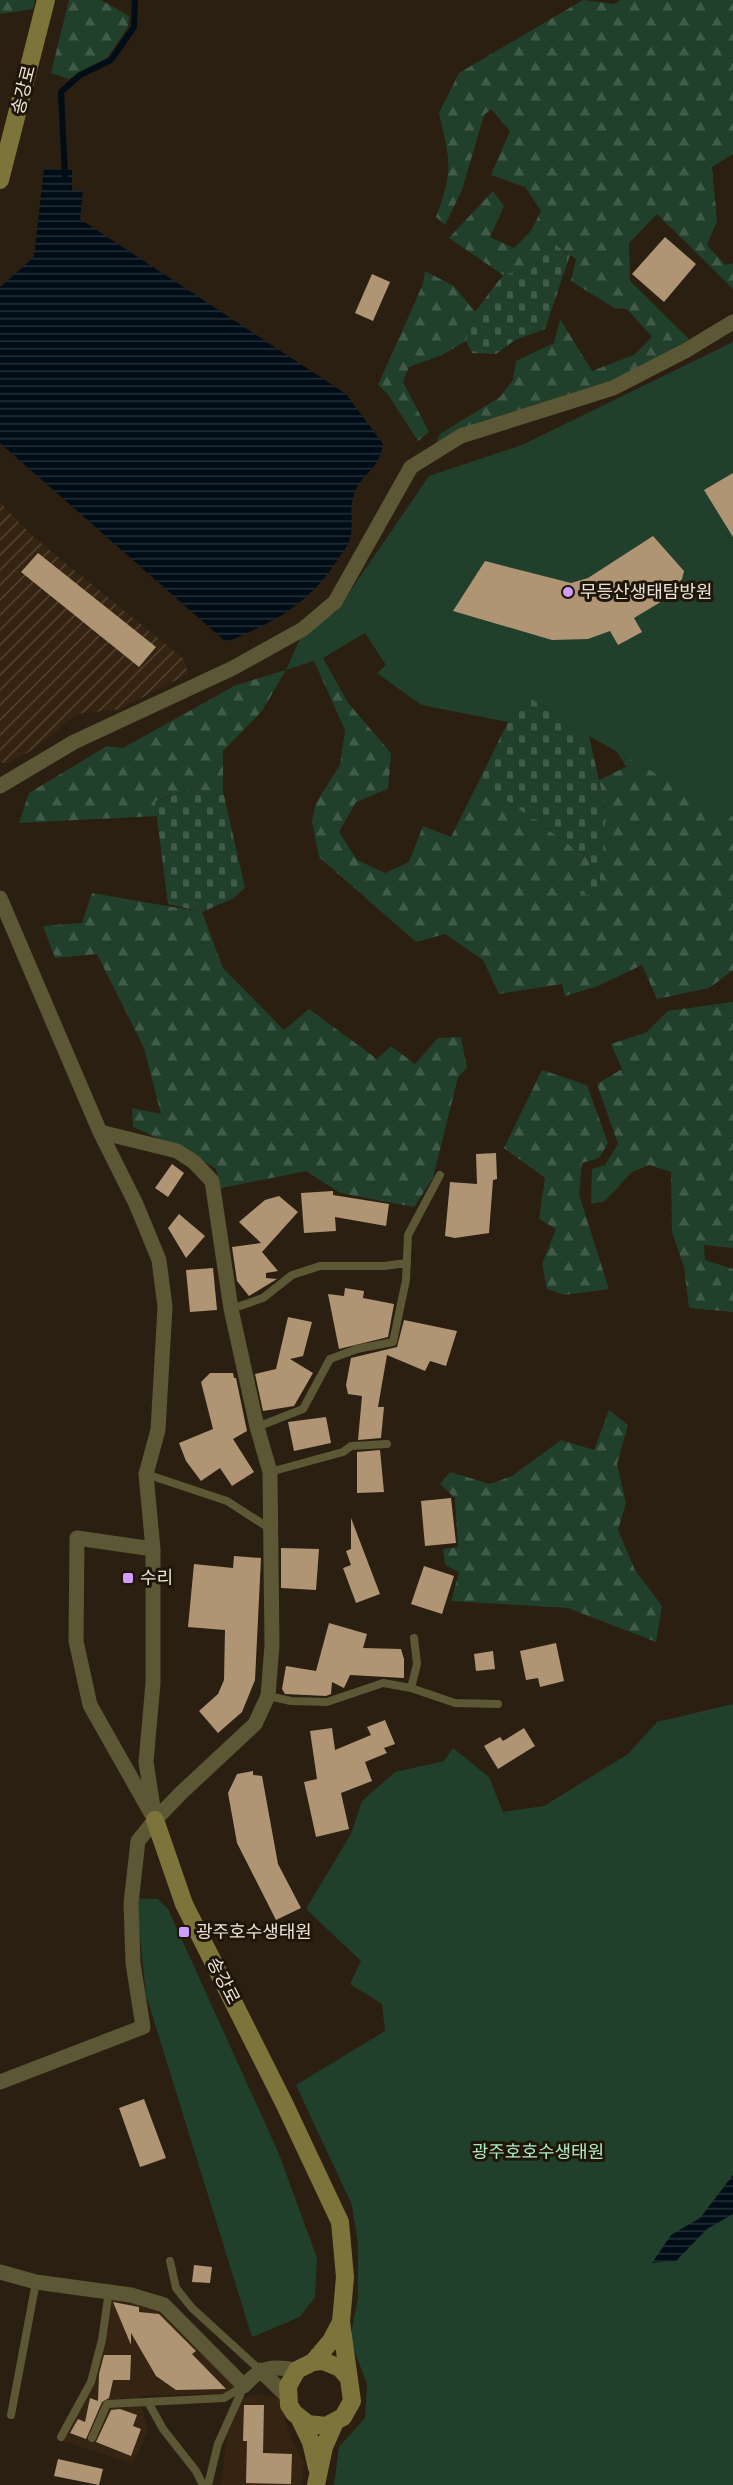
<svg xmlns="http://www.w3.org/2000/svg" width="733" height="2485" font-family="'Sofia Sans Condensed','Noto Sans KR',sans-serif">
  <defs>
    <pattern id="industrial-furrows" width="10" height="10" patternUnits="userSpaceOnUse" patternTransform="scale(1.5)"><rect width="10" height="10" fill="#342411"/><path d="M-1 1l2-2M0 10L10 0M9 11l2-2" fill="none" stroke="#524433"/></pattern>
    <pattern id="forest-firs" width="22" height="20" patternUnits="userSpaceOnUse" patternTransform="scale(1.5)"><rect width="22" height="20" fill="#21402c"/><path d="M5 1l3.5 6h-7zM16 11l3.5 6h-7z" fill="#415b4a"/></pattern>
    <pattern id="cemetery-stones" width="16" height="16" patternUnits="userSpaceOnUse" patternTransform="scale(1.5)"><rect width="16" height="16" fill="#21402c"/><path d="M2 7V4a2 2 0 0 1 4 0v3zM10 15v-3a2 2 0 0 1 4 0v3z" fill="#415b4a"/></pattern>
    <pattern id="water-rules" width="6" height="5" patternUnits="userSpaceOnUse" patternTransform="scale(1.5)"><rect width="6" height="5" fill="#000c16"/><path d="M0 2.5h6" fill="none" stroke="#252f37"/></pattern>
  </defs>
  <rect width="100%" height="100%" fill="#2a1f11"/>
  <path fill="#342411" d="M111,2297L161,2309L239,2386L228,2393L140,2396L148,2432L133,2464L63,2441L93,2382Z
    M260,2393L279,2399L291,2439L304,2461L302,2485H221L227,2435L242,2398Z"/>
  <path fill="url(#industrial-furrows)" d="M0,502L32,536L184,659L188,674L120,709L77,714L34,749L7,764L0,762Z"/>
  <path fill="url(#forest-firs)" d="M0,0H35L33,9L0,14Z
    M69,0H101L129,16L128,27L107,58L69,79L51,73Z
    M583,0L614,4L620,0H733V154L712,167L717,221L707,245L725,265L733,263V289L657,214L629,243L630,281L689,339C615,392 522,414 436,443L440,434L500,397L513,380L516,361L554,343L560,319L592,371L634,355L652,337L627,309L614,308L571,281L576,259L553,243L533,268L503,275L449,238L493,191L504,206L490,237L514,248L531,231L541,211L525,187L491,175L510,131L491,109L484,115L462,190L445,225L436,217C454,169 450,161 439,113L459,73Z
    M425,271L454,286L475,312L466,341L442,355L409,367L403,382L429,432L418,441L387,393L378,385L423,284Z
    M323,658L348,703L391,753L388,789L356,802L339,832L357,860L385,873L409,862L423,826L451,837L479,781L591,860L580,893L598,897L606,812L599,780L626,767L608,736L733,751V970L709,988L657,999L642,965L598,986L565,996L562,984L499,994L483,960L445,934L416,942L319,857L312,821L316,803L340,765L345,730L314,661Z
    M286,670L262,711L223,751V791L188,790L156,801L157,816L19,823L29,793L107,746L123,748L236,685Z
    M92,893L202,912L223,968L284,1030L309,1009L377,1059L391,1046L415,1064L438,1038L461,1037L467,1068L458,1077L433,1178L414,1207L340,1193L306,1171L221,1188L216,1169L189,1152L133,1127L132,1108L161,1114L144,1048L97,954L55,958L43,926L82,923Z
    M733,1002V1248L704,1245L705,1260L733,1269V1312L689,1308L684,1267L672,1232L671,1172L649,1165L632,1172L605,1201L591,1204L592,1169L605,1165L618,1144L597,1084L622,1069L611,1044L647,1032L668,1011Z
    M542,1070L587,1085L608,1143L599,1158L582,1163L579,1195L609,1289L564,1295L547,1289L542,1264L556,1229L539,1219L545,1178L504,1148Z
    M609,1410L628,1425L617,1464L626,1503L618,1530L635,1570L662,1606L656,1642L568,1608L451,1601L459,1572L445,1565L443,1549L458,1547L455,1498L440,1484L450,1472L490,1484L512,1476L561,1440L594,1450Z"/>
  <path fill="url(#cemetery-stones)" d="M553,243L570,255L545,329L515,340L496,354L472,353L466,341L475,312L503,275L533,268Z
    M532,699L589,736L606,812L598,897L580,893L591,860L479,781L508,722Z
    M188,790L223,791L245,888L232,899L202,912L168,904L155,802Z"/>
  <path fill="#21402c" d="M733,342V817L589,736L532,699L508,722L421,705L377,673L386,665L365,633L323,658L286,670L300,639L336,612L429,476L522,445Z
    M733,1704V2485H334L339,2447L365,2418L367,2384L350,2339L358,2298V2244L352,2205L296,2085L385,2031L382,2004L350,1984L361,1961L306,1909L351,1834L362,1801L395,1772L444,1761L453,1748L489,1777L503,1812L544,1806L628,1754L657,1722Z
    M136,1898L158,1899L168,1909L279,2154L317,2258L315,2297L300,2317L252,2337L146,1995Z"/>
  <path fill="url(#water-rules)" d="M44,169L72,170V191L83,190L80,219L346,394L383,444C379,472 360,472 353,498C349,511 354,526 350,539C348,546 342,553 338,559C310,603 274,623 226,642L0,443V287L34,257Z
    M733,2175V2214L707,2229L676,2261L652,2263L671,2235L700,2218Z"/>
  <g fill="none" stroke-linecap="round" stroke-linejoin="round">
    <path stroke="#000c16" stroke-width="6" d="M65,176L61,92L80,75L111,60L134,27L135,0"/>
  </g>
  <path fill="#b09575" d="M665,237L696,264L664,302L632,274Z
    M372,274L390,282L373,321L355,313Z
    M733,473V537L704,490Z
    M653,536L684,571L682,579L664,600L634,618L642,632L618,645L610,631L588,639L552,640L453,611L485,561L571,583L588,578Z
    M38,553L156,647L139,667L21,572Z
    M496,1153L497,1179L493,1180L489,1233L455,1238L445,1236L450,1182L477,1184L476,1154Z
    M172,1164L184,1173L168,1197L155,1188Z
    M333,1191V1195L389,1204L386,1226L335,1217L336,1231L304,1233L301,1193Z
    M279,1196L298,1212L262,1252L278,1271L266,1273V1278L277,1279L249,1296L237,1281L232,1247L261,1243L239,1222L265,1200Z
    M179,1214L205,1236L186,1258L168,1228Z
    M213,1268L217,1310L190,1312L186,1270Z
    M345,1288L364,1291L363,1298L394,1304L388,1337L339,1349L328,1294L344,1296Z
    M288,1317L312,1322L303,1356L290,1359L313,1373L294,1406L263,1411L255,1374L276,1369Z
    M404,1320L457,1331L446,1366L430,1361L425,1371L387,1355L378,1407H384L381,1438L358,1440L362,1396L348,1394L346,1385L351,1358L397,1347Z
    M210,1373H233L234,1378H236L247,1431L233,1439L254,1472L232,1486L220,1468L201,1481L186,1461L179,1443L213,1429L201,1382Z
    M326,1417L331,1443L294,1451L288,1422Z
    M380,1450L384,1492L357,1493V1452Z
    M451,1498L456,1543L425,1546L421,1501Z
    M351,1518L380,1594L356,1603L343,1568L351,1565L346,1551L351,1549Z
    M281,1548L319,1549L316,1590L281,1588Z
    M234,1556L261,1558L255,1680L242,1712L218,1733L199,1711L218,1694L224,1680L225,1630L188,1627L194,1564L233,1568Z
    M424,1566L454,1576L442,1614L411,1604Z
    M329,1623L367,1634L363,1648L401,1649L404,1659V1678L350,1675L344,1688L332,1682L331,1694L326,1696L285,1694L282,1689L286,1666L316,1671Z
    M556,1643L564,1681L540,1687L538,1678L526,1680L520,1651Z
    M493,1651L495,1669L476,1671L474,1654Z
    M385,1720L395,1744L384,1748L387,1753L365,1762L372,1781L341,1793L349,1829L316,1837L304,1782L317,1779L310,1731L332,1728L335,1750L371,1735L367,1727Z
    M524,1728L535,1746L498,1769L484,1746L500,1737L503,1741Z
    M253,1771V1775L262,1776L278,1864L301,1908L276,1920L237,1843L228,1793L237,1774Z
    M144,2099L166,2158L140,2167L119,2108Z
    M194,2265L212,2267L210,2283L192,2282Z
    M113,2302L139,2307V2312L159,2314L196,2351L192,2354L226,2389L176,2390L156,2376L131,2333V2345Z
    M104,2355H131L130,2380H113L109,2398L102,2402L86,2439L70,2433L78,2419L85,2422L90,2398L98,2401L99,2374Z
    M244,2405H264L263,2453L292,2454L291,2484L246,2483L247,2441H243Z
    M120,2409L137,2415L133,2426L141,2429L131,2456L96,2442L111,2410Z
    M58,2459L103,2469L99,2485L54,2476Z"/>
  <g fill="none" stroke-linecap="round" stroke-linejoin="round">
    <path stroke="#5c5734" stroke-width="8" d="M231,1309L263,1298L292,1275L320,1266H384L407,1263
      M257,1427L303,1409L330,1359L357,1349L393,1342L406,1280L408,1235L440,1175
      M270,1472L343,1452L351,1446L387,1444
      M146,1474L227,1501L269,1528
      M411,1688L417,1664L414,1638
      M268,1696L291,1701L327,1702L383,1683L411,1688L455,1703L498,1704
      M170,2261L176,2288L192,2308L260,2370
      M148,2402L163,2429L196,2471L203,2485
      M11,2415L36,2282
      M61,2437L91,2382L102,2340L109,2291
      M92,2438L107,2404L224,2398L244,2386L218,2444L208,2485"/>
    <path stroke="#5c5734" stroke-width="15" d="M0,786L74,742L233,668L303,629L335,602L411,467L461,436L613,388L685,351L733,322
      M0,898L100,1132L136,1204L159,1260L165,1307L158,1430L146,1474L153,1549V1683L146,1762L155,1820
      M151,1813L90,1705L76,1641L77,1538L153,1549
      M0,2082L143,2027L133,1963L131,1903L138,1841L155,1820L181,1793L255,1724L268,1696L272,1645L270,1472L257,1427L231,1309L212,1181L194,1162L177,1151L100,1132
      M0,2272L36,2282L131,2295L164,2305L244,2386C261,2366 272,2366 297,2370
      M260,2370L287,2396"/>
    <path stroke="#7d743b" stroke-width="18" d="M0,180L46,0
      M155,1820L184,1904L284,2103L340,2222L345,2277L341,2322L352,2401L343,2417L326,2426L308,2424L294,2413L289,2405L288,2386L297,2370L313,2362L323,2361L340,2368L346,2375
      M313,2362L331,2341L341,2322
      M300,2419L311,2442L317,2468
      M316,2485L324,2447L335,2422"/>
  </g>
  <g fill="#d19dfe" stroke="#201608" stroke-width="2">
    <circle cx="568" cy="592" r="6"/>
    <rect x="122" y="1572" width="12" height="12" rx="3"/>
    <rect x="178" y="1926" width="12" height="12" rx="3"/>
  </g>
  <g text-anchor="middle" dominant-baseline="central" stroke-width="6" stroke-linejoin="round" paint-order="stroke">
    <g font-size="18" fill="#ebe3da" stroke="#201608">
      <text transform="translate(24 90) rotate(-76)">송강로</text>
      <text transform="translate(223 1981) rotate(63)">송강로</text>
    </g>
    <g font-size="18" fill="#ebe3da" stroke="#201608" text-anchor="start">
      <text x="580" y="592">무등산생태탐방원</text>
      <text x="140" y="1578">수리</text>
      <text x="196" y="1932">광주호수생태원</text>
    </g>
    <g font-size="18" fill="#aceac0" stroke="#201608">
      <text x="538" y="2152">광주호호수생태원</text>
    </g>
  </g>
</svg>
